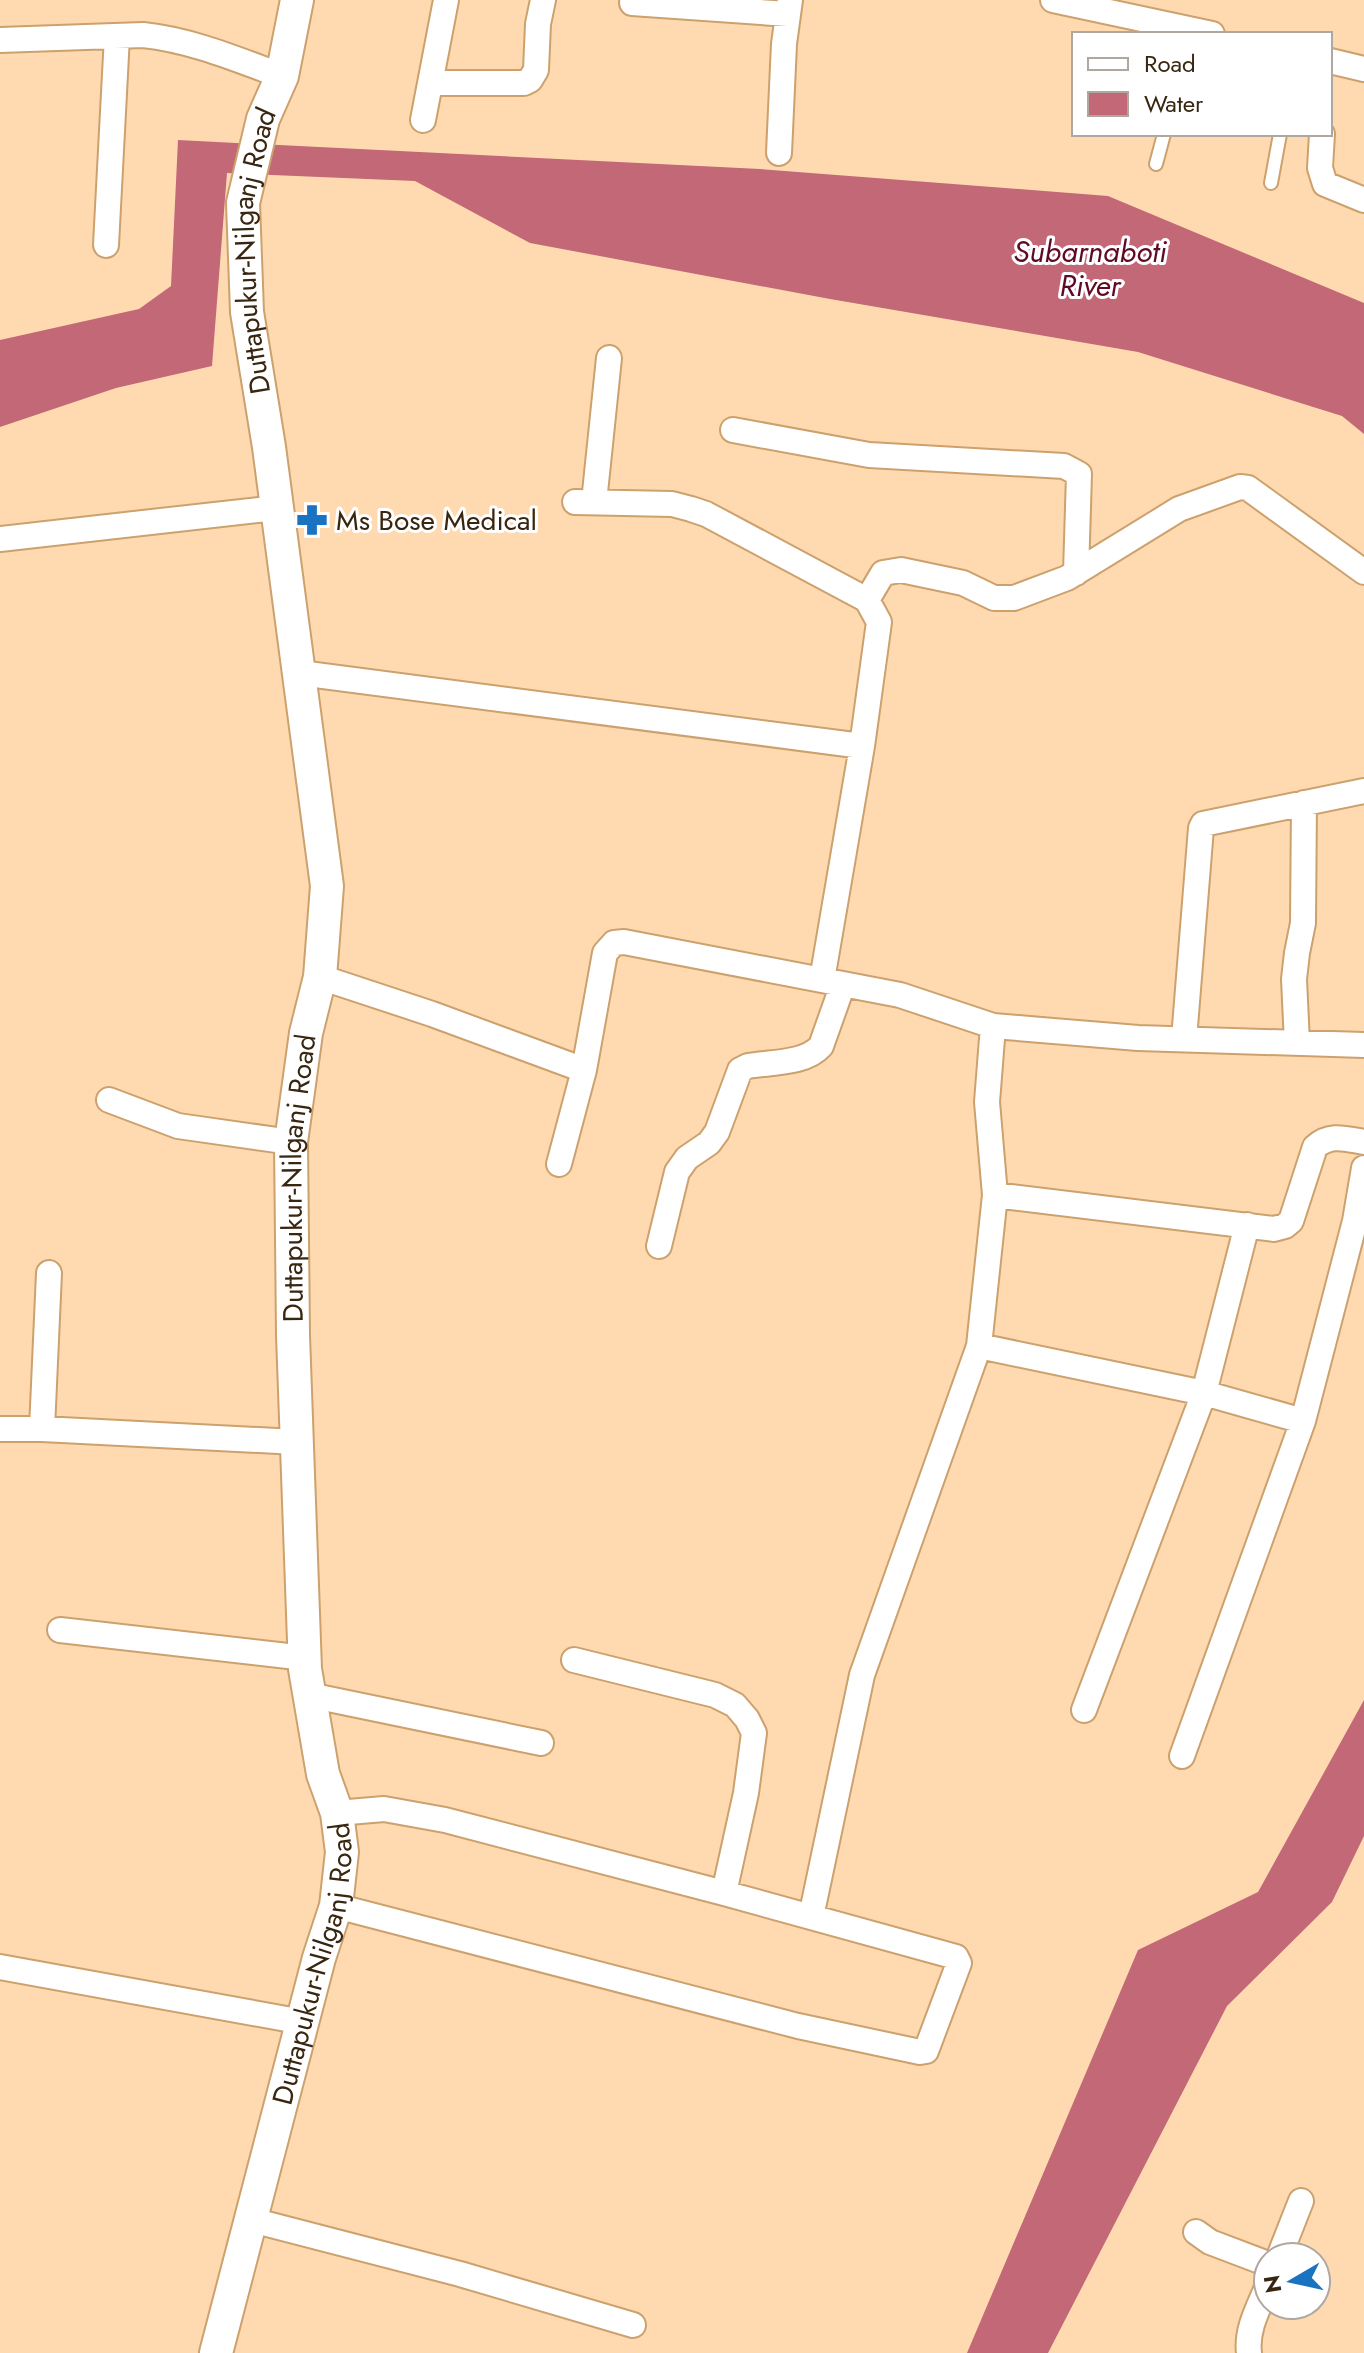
<svg xmlns="http://www.w3.org/2000/svg" width="1364" height="2353" font-family="Jost,sans-serif">
  <rect width="100%" height="100%" fill="#ffdab1"/>
  <path fill="#c36877" d="M178,140L760,169L1108,196L1364,303V434L1342,416L1138,352L830,299L530,243L415,181L227,173L212,366L116,388L0,427V340L139,309L171,286Z
    M1364,1700V1836L1332,1902L1227,2006L1048,2353H967L1138,1950L1258,1892Z"/>
  <g fill="none" stroke-linecap="round" stroke-linejoin="round">
    <defs>
      <path id="lane" d="M1156,164L1164,134
        M1271,183L1280,134"/>
      <path id="street" d="M1053,0L1212,34
        M632,3L788,14
        M0,40L143,35C191,40 236,59 282,76
        M1330,61L1364,69
        M431,81L441,83H524L530,80L536,70L538,24L543,0
        M423,120L446,0
        M1322,134L1320,168L1325,184L1364,200
        M779,153L784,44L790,0
        M106,245L117,36
        M733,430L869,455L1064,466L1079,474L1076,573
        M575,502L672,504L691,509L706,514L867,600L879,622L862,746L822,980
        M594,502L609,358
        M0,539L276,508
        M867,600L883,573L901,570L963,583L994,598H1014L1067,578L1179,509L1240,487L1248,488L1364,572
        M300,673L862,746
        M320,977L432,1014L584,1070
        M1184,1039L1201,828L1203,824L1364,791
        M1297,1043L1294,979L1297,953L1303,923L1304,803
        M109,1100L178,1126L291,1142
        M559,1164L584,1070L605,953L614,943L624,942L900,995L993,1026L1138,1038L1364,1045
        M995,1195L1274,1229L1285,1226L1291,1221L1315,1147C1330,1133 1346,1139 1364,1142
        M659,1246L677,1172L687,1158L709,1143L717,1132L740,1070L748,1066C771,1062 805,1064 821,1046L843,984
        M979,1346L1204,1393L1303,1421
        M0,1429H42L296,1442
        M42,1429L49,1273
        M60,1630L305,1658
        M574,1660L715,1695L735,1705L747,1719L754,1733L746,1793L724,1893
        M309,1695L541,1743
        M1084,1710L1204,1393L1247,1225
        M1182,1756L1303,1421L1355,1221L1364,1168
        M336,1906L798,2026L920,2052L926,2051L959,1963L956,1957L724,1893L445,1820L384,1809L337,1813
        M811,1917L862,1675L979,1346L995,1195L987,1102L993,1026
        M0,1967L303,2022
        M252,2220L460,2274L633,2325
        M1196,2232L1210,2242L1268,2264
        M1279,2257L1301,2201
        M1249,2353C1246,2329 1259,2307 1268,2285"/>
      <g id="secondary">
        <path id="s1" d="M216,2353L319,1958L336,1906L342,1852L337,1813L323,1774L305,1669L293,1335L291,1142L306,1033L320,977L327,886L269,447L247,312L243,203L263,119L282,76L297,0"/>
      </g>
    </defs>
    <use href="#lane" stroke="#cca16d" stroke-width="16"/>
    <use href="#street" stroke="#cca16d" stroke-width="28"/>
    <use href="#secondary" stroke="#cca16d" stroke-width="36"/>
    <use href="#lane" stroke="#fff" stroke-width="12"/>
    <use href="#street" stroke="#fff" stroke-width="24"/>
    <use href="#secondary" stroke="#fff" stroke-width="32"/>
  </g>
  <defs>
    <symbol id="pharmacy-bare" viewBox="-9 -9 18 18"><path d="M-2-6h4v4h4v4h-4v4h-4v-4h-4v-4h4Z" fill="#1a73c0" stroke="#fff" stroke-width="2.5" paint-order="stroke"/></symbol>
  </defs>
  <g fill-rule="evenodd">
    <use href="#pharmacy-bare" x="290" y="498" width="44" height="44"/>
  </g>
  <g text-anchor="middle" dominant-baseline="central" stroke-width="6" stroke-linejoin="round" paint-order="stroke">
    <g font-size="28" fill="#382611" stroke="#fff">
      <text stroke="none"><textPath href="#s1" startOffset="2132">Duttapukur-Nilganj Road</textPath></text>
      <text stroke="none"><textPath href="#s1" startOffset="1196">Duttapukur-Nilganj Road</textPath></text>
      <text stroke="none"><textPath href="#s1" startOffset="402">Duttapukur-Nilganj Road</textPath></text>
    </g>
    <g font-size="28" fill="#382611" stroke="#fff" text-anchor="start">
      <text x="336" y="520">Ms Bose Medical</text>
    </g>
    <g font-size="30" font-style="italic" fill="#5f0a24" stroke="#fff">
      <text x="1090" y="251">Subarnaboti<tspan x="1090" dy="34">River</tspan></text>
    </g>
  </g>
  <rect x="1072" y="32" width="260" height="104" fill="#ffffff" stroke="#afa8a0" stroke-width="2"/>
  <rect x="1088" y="58" width="40" height="12" fill="#ffffff" stroke="#afa8a0" stroke-width="2"/>
  <text x="1144" y="72" font-size="24" fill="#382611">Road</text>
  <rect x="1088" y="92" width="40" height="24" fill="#c36877" stroke="#afa8a0" stroke-width="2"/>
  <text x="1144" y="112" font-size="24" fill="#382611">Water</text>
  <g transform="translate(1292 2281) rotate(261)"><circle r="38" fill="#ffffff" stroke="#afa8a0" stroke-width="2"/>
  <path d="M0-6L14 30L0 20L-14 30Z" fill="#1a73c0"/>
  <text y="-12" font-size="22" font-weight="bold" text-anchor="middle" fill="#382611">N</text>
  </g>
</svg>
